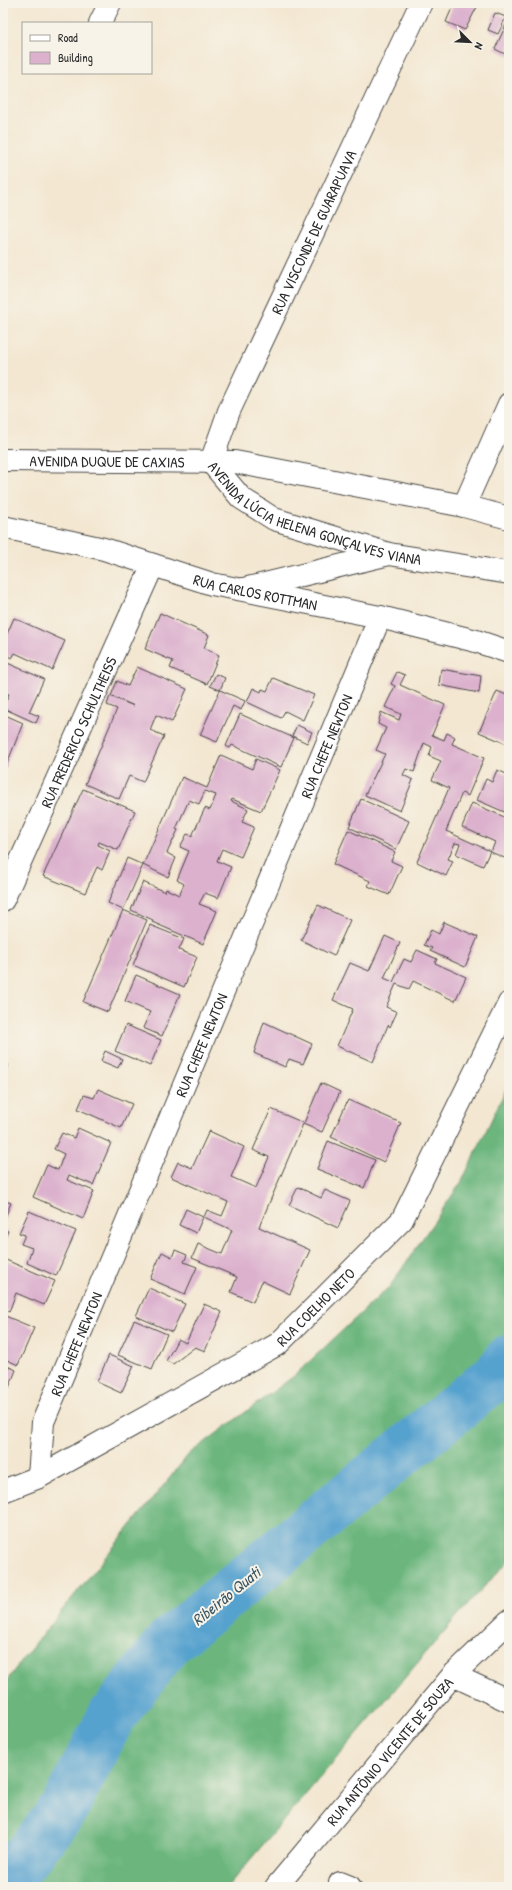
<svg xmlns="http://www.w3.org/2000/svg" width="512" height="1890" font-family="'Patrick Hand',sans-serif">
  <rect width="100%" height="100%" fill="#f7f3e8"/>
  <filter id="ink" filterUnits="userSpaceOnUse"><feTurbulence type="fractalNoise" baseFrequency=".025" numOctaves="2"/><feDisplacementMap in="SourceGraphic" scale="8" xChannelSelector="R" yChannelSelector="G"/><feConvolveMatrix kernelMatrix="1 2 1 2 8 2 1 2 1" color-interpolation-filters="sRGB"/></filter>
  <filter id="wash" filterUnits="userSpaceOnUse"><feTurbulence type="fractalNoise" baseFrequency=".012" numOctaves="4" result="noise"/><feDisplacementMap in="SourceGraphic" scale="16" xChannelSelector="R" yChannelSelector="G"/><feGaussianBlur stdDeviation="0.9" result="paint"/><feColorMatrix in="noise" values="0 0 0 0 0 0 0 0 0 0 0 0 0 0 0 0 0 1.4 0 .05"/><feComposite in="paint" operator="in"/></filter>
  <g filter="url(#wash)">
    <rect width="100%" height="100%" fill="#f3e7d1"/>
    <path fill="#6cb67e" stroke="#4c7054" d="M509,1083V1560L459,1614L227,1887H3V1686L21,1661L189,1454L294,1376L390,1286L462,1181Z"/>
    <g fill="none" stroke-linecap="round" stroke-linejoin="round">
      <path stroke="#57a2cf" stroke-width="49" d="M3,1887L64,1808L112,1716L169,1642L497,1375L509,1359"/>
    </g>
    <g id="blocks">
      <path fill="#dcb1ce" d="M454,3H479L465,30L446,22Z
        M495,13L506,17L498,34L488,30Z
        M509,18V56L495,49Z
        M160,613L209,635L204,648L219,655L207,684L170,668L173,661L145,649Z
        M14,618L65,641L52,670L15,653L12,658L3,654V643Z
        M3,661L44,679L29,712L39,716L36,723L3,708L9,694L3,691Z
        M137,667L187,689L172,722L156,715L150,730L164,736L143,782L129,776L119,799L85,784L117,709L107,705L110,696L134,706L111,696L117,681L128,686Z
        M441,669L481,676L479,693L439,685Z
        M397,672L405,675L400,685L445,705L432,735L444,740L447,733L455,737L452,744L484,758L468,796L462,793L446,831L490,851L483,866L456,854L460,844L455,843L448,859L453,861L446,876L417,862L449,788L432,780L441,761L429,756L432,747L424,743L414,772L406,769L403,775L413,780L400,811L365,795L385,754L376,750L386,728L378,724L381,712L399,720L401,714L385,707L395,686L391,684Z
        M216,674L225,678L220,690L245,701L241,710L233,706L217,742L200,735L220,690L210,686Z
        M273,678L314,695L303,720L285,711L281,718L247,702L253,688L261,692L262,689L267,691Z
        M497,691L509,696V745L479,732Z
        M3,714L23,723L3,774Z
        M240,714L294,738L281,767L232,745L230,748L226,746Z
        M297,725L312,732L307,743L292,736Z
        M221,755L252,769L256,759L280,770L261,811L232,799L231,801L248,809L242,822L254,827L241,857L222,849L217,861L231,867L218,898L205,893L199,904L217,911L203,944L152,922L153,920L131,910L143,882L165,892L166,889L179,895L184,884L177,880L189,851L180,847L187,834L192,836L205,808L210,810L216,795L205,791L199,804L189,800L176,829L178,830L167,853L176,858L168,877L143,865L182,777L207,788Z
        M497,770L509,775V814L477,800L486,779L492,782Z
        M83,789L135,811L118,850L99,842L98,845L110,851L102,870L97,867L85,893L43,876Z
        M361,799L409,821L396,849L349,827Z
        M472,803L509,819V860L491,852L495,842L462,827Z
        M348,830L395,852L391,861L402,866L389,895L368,886L370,881L333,864Z
        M127,858L143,865L123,910L108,903Z
        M318,905L350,920L334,956L301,940Z
        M123,910L147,920L108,1012L83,1002Z
        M444,922L478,937L465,967L430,951L432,948L424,945L431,930L439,934Z
        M150,925L184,939L179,950L197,957L184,987L133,965Z
        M385,936L400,943L384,978L393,982L404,959L411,962L417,950L437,959L435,963L466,977L455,1001L413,981L409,989L396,984L386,1007L397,1012L390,1027L388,1025L373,1062L337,1046L353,1009L333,1000L350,963L369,971Z
        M136,975L180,994L162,1036L143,1028L150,1012L125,1001Z
        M264,1022L312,1044L303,1064L289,1059L285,1067L254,1053Z
        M126,1025L161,1040L150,1066L115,1051Z
        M105,1051L122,1059L118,1068L101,1061Z
        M3,1062L8,1064L3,1075Z
        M321,1083L340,1092L322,1132L303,1124L259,1227L310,1250L290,1294L262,1281L253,1302L231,1292L237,1277L192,1258L198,1244L222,1254L232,1230L204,1217L207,1210L222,1216L228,1202L171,1177L178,1162L192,1168L209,1131L244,1147L231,1177L256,1188L269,1157L253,1150L271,1109L304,1123Z
        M98,1089L132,1104L121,1128L78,1109L84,1095L94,1098Z
        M348,1100L401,1123L384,1162L331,1137Z
        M78,1128L111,1143L93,1185L69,1175L67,1180L94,1191L83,1219L33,1197L47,1165L58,1170L64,1154L54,1149L62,1133L74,1138Z
        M328,1141L375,1160L364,1188L317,1169Z
        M298,1187L321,1198L325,1190L350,1201L338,1228L289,1205Z
        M3,1200L11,1203L3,1222Z
        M186,1209L203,1217L196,1233L179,1225Z
        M29,1211L76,1231L56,1276L27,1263L32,1248L21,1244L25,1235L19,1233Z
        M3,1229L8,1231L3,1243Z
        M175,1250L187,1255L184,1262L197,1267L185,1294L150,1279L162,1252L172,1257Z
        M6,1260L55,1281L44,1305L16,1293L9,1312L3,1309V1266Z
        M149,1288L185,1304L172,1332L136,1316Z
        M204,1304L222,1312L205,1351L195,1347L173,1364L166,1361L178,1339L186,1343Z
        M3,1315L34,1328L18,1365L3,1358Z
        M134,1320L167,1334L152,1369L118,1355Z
        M109,1355L134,1366L121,1393L97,1382Z
        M3,1364L16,1370L6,1395L3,1394Z"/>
    </g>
  </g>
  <g filter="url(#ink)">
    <use href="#blocks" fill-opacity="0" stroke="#494744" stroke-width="1"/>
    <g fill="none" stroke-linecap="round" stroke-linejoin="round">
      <defs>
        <g id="minor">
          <path d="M100,23L110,3"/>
          <path id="s1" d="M3,460L235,462L464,506L509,518"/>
          <path id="s2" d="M211,462L229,411L421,3"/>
          <path id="s3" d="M211,462L241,498L274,519L389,554L509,573"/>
          <path d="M464,506L509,404"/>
          <path id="s4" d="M3,527L104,549L212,584L380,617L476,641L509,652"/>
          <path d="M244,589L389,554"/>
          <path id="s5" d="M3,900L153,565"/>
          <path id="s6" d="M39,1477L43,1422L380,617"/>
          <path id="s7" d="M3,1491L39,1477L278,1344L402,1220L509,1003"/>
          <path d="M453,1675L509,1701"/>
          <path d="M340,1883L350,1887"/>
          <path id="s8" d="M276,1887L453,1675L509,1621"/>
        </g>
      </defs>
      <use href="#minor" stroke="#494744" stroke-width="24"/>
      <use href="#minor" stroke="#fff" stroke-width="22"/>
    </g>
  </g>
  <g text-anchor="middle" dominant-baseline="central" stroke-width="4" stroke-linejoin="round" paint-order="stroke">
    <g font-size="15" fill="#2b2b2b" stroke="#f7f3e8">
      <text stroke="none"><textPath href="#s2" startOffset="252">RUA VISCONDE DE GUARAPUAVA</textPath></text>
      <text stroke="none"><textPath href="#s1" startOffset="104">AVENIDA DUQUE DE CAXIAS</textPath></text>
      <text stroke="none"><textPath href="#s3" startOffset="120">AVENIDA LÚCIA HELENA GONÇALVES VIANA</textPath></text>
      <text stroke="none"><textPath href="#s4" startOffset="261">RUA CARLOS ROTTMAN</textPath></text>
      <text stroke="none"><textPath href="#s5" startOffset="184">RUA FREDERICO SCHULTHEISS</textPath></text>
      <text stroke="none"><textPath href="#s6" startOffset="788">RUA CHEFE NEWTON</textPath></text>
      <text stroke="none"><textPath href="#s6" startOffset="464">RUA CHEFE NEWTON</textPath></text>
      <text stroke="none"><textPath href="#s7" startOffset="365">RUA COELHO NETO</textPath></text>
      <text stroke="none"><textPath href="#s6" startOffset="140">RUA CHEFE NEWTON</textPath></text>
      <text stroke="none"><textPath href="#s8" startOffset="177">RUA ANTÔNIO VICENTE DE SOUZA</textPath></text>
    </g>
    <g font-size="16" font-style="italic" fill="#3a5564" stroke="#f7f3e8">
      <text transform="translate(226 1596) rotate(-39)">Ribeirão Quati</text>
    </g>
  </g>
  <rect width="512" height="1890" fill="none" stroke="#f7f3e8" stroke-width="16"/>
  <rect x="22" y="22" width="130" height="52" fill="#f7f3e8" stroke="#a5a39c"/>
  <rect x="30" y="35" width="20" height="6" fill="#ffffff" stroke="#a5a39c"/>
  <text x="58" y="42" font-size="12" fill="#2b2b2b">Road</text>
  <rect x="30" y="52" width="20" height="12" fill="#dcb1ce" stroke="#a5a39c"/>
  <text x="58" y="62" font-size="12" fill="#2b2b2b">Building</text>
  <g transform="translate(470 42) rotate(114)" stroke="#f7f3e8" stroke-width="3" paint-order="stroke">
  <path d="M0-3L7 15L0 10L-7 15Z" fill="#2b2b2b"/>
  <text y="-6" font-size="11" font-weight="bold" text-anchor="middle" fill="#2b2b2b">N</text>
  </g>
</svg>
